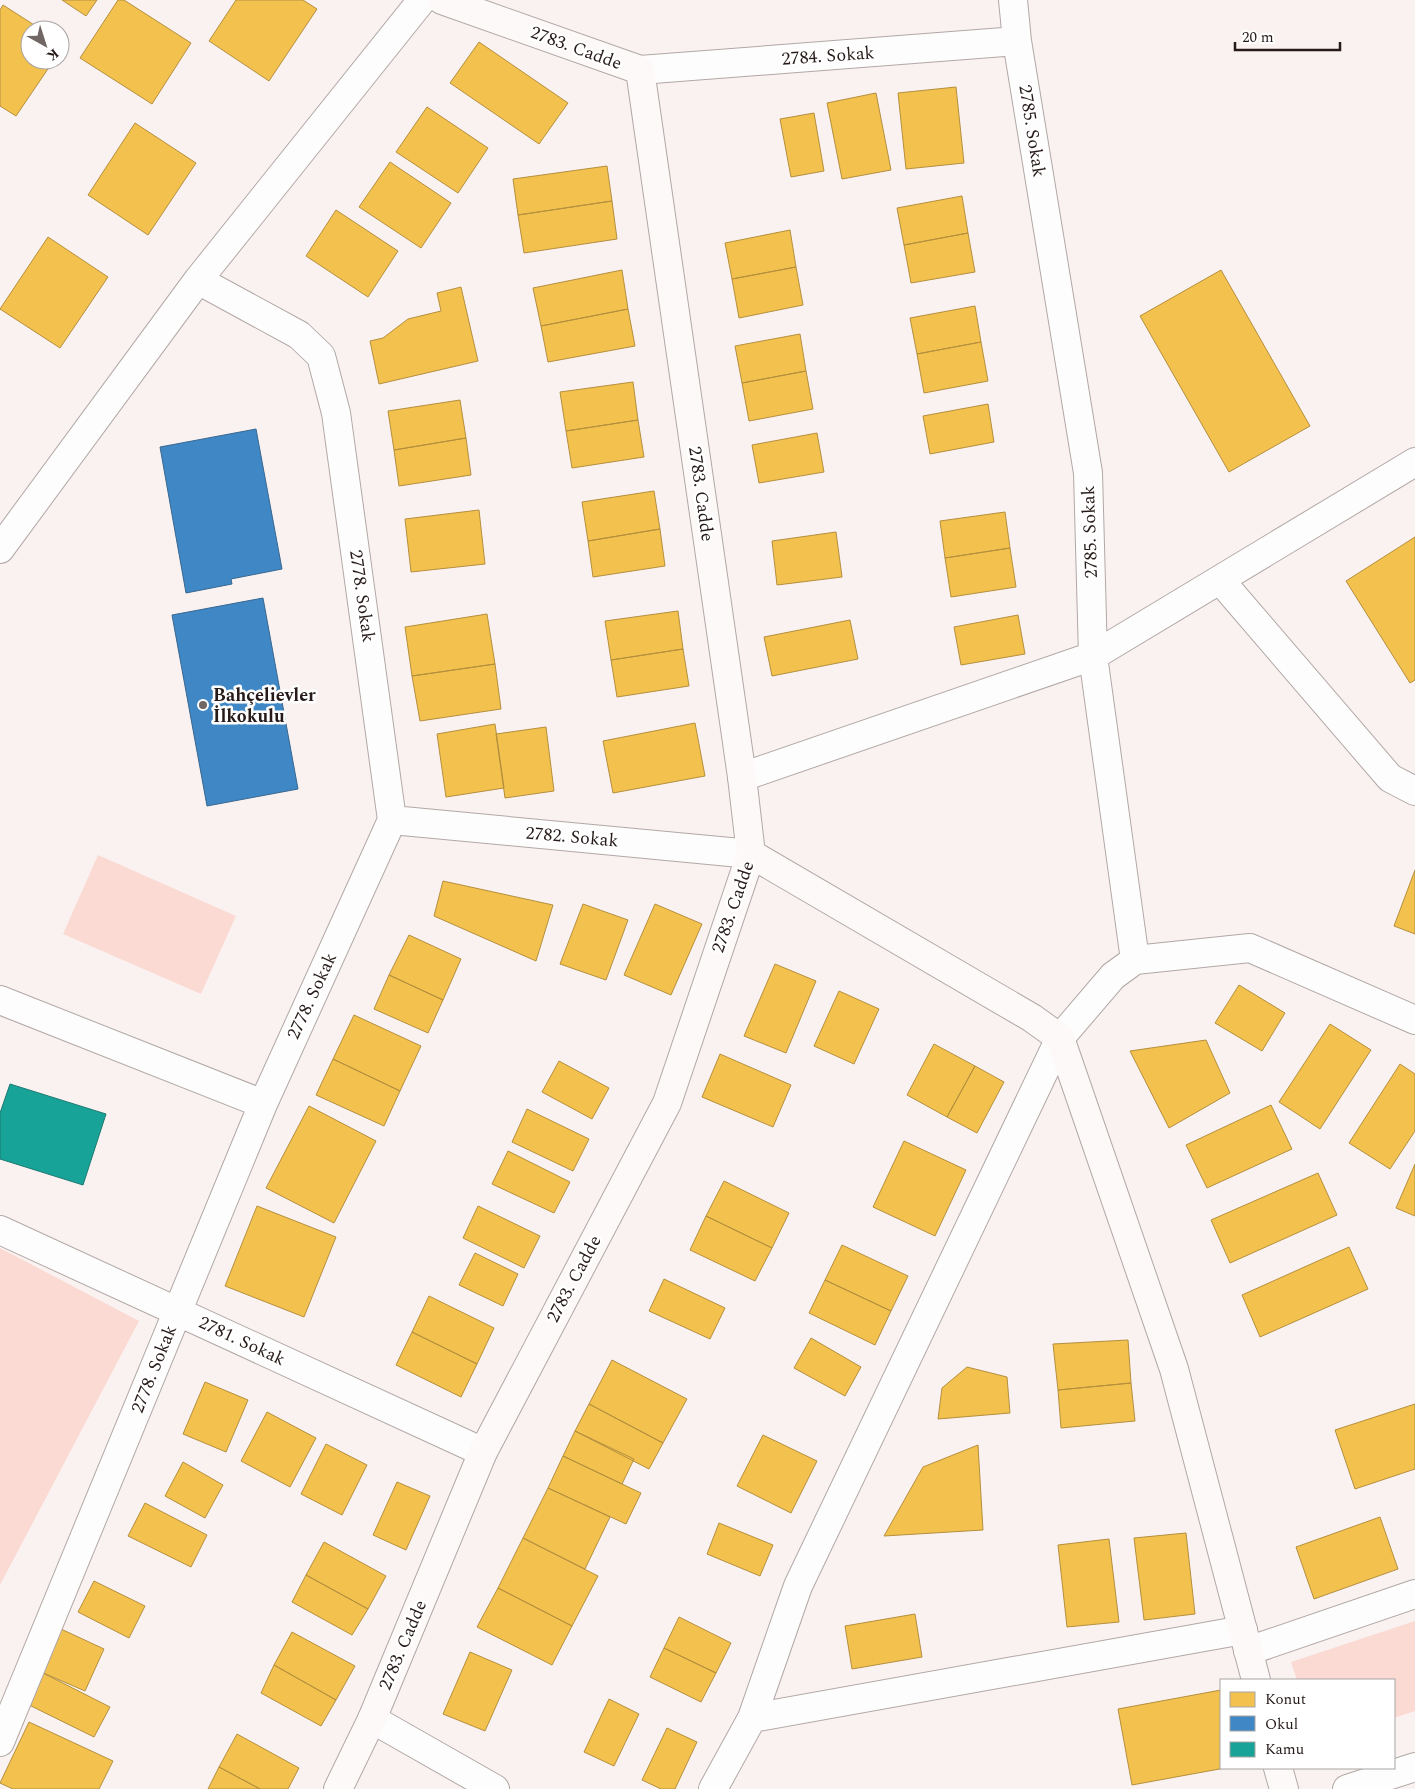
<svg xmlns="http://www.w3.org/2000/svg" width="1415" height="1789" font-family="Spectral,serif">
  <rect width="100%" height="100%" fill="#faf2f0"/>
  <path fill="#fbdad3" d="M98,855L236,916L201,994L63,934Z
    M0,1248L139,1321L0,1585Z
    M1415,1621V1711L1394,1718V1680H1297L1291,1662Z"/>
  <path fill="#f2c14e" stroke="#b58f3e" d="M62,0H97L86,16Z
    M118,0H124L191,43L152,104L80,58Z
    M236,0H303L317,9L269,81L209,41Z
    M3,5L42,30H30V60H54L16,116L0,106V10Z
    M479,42L568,103L539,144L450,83Z
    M956,87L964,163L906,169L898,93Z
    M876,93L891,170L842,179L827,103Z
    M427,107L488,148L458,193L396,152Z
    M814,113L824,171L791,177L780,119Z
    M135,123L196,163L148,235L88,195Z
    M390,162L451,203L421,248L359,207Z
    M607,166L612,201L518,215L513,179Z
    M962,196L968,233L904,245L897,208Z
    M612,201L617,239L524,253L518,215Z
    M336,210L398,251L368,297L306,256Z
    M790,230L796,267L732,279L725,243Z
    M968,233L975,272L911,283L904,245Z
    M48,237L108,277L60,348L0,309Z
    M796,267L803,305L739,318L732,279Z
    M622,270L628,309L541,326L533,288Z
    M1221,270L1310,426L1229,472L1140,316Z
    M461,287L478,361L379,384L370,341L383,338L408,319L441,311L437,293Z
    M975,306L981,342L917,354L910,318Z
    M628,309L635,346L548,362L541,326Z
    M800,334L806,371L742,383L735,346Z
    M981,342L988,381L924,393L917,354Z
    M806,371L813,409L749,421L742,383Z
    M633,382L638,420L566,431L560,392Z
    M460,400L466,438L394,450L388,411Z
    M988,404L994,442L930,454L923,416Z
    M638,420L644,457L572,468L566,431Z
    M817,433L824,472L759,483L752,445Z
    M466,438L471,475L399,486L394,450Z
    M654,491L660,529L588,541L582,502Z
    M479,510L485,564L411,572L405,519Z
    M1005,512L1010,548L945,558L940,521Z
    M660,529L665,566L593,577L588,541Z
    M836,532L842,577L777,585L772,541Z
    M1415,537V680L1410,683L1346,581Z
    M1010,548L1016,587L951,597L945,558Z
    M678,611L683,649L611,660L605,621Z
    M487,614L495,664L412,676L405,627Z
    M1018,615L1025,654L961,665L954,627Z
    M850,620L858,659L772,676L764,637Z
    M683,649L689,686L617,697L611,660Z
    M495,664L501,709L420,721L412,676Z
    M695,723L705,776L613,793L603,741Z
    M495,724L504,788L446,797L437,734Z
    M546,727L554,791L505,798L496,734Z
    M1415,870V934L1394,926Z
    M443,881L553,905L536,961L434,916Z
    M583,904L628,920L606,980L560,964Z
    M655,904L702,924L671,995L624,975Z
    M409,935L461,959L443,1000L389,975Z
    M775,964L816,981L786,1053L744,1036Z
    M389,975L443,1000L428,1033L374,1009Z
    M1239,985L1285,1013L1262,1051L1215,1023Z
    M839,991L879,1009L854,1064L814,1046Z
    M354,1015L421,1046L400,1091L333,1059Z
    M1330,1024L1371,1050L1320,1129L1279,1102Z
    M1206,1040L1230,1093L1169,1128L1130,1051Z
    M934,1044L975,1066L947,1117L907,1095Z
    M720,1054L791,1085L773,1127L702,1097Z
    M333,1059L400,1091L384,1126L316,1095Z
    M559,1061L609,1088L592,1119L542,1092Z
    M1400,1064L1415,1074V1131L1390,1169L1349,1143Z
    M975,1066L1004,1082L977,1133L947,1117Z
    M1271,1105L1292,1149L1207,1188L1186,1145Z
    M309,1106L376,1141L334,1223L266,1188Z
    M527,1109L589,1139L573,1171L512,1142Z
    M904,1141L966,1170L935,1236L873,1207Z
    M508,1151L570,1182L554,1213L492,1184Z
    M1415,1164V1216L1396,1208Z
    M1318,1173L1337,1215L1230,1263L1211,1220Z
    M724,1181L789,1213L772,1248L706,1216Z
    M257,1206L336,1237L304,1317L225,1286Z
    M478,1206L540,1236L524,1268L463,1238Z
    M706,1216L772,1248L755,1281L690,1250Z
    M842,1245L908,1276L891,1311L825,1280Z
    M1349,1247L1368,1289L1260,1337L1242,1295Z
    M475,1253L518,1274L503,1306L459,1285Z
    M664,1279L725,1308L710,1339L649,1311Z
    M825,1280L891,1311L875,1345L809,1313Z
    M429,1296L494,1328L477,1364L412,1332Z
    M412,1332L477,1364L461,1397L396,1365Z
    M811,1338L861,1367L845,1396L794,1368Z
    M1128,1340L1131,1383L1058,1390L1053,1344Z
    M612,1360L687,1399L663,1443L589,1404Z
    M967,1367L1007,1377L1010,1413L938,1419L942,1388Z
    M205,1382L248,1400L226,1452L183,1434Z
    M1131,1383L1135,1421L1061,1428L1058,1390Z
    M589,1404L663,1443L649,1469L575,1431Z
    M1415,1404V1469L1355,1489L1335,1430Z
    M267,1412L316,1438L290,1487L241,1461Z
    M575,1431L634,1459L622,1484L563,1456Z
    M763,1435L817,1461L791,1513L737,1486Z
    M326,1444L367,1465L342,1515L301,1494Z
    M978,1445L983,1530L884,1536L923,1467Z
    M563,1456L641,1493L626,1524L548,1488Z
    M183,1462L223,1485L205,1518L165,1496Z
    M397,1482L430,1496L406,1550L373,1535Z
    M548,1488L610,1517L585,1569L523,1538Z
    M145,1503L207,1535L191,1567L128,1536Z
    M1380,1517L1398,1569L1314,1599L1296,1547Z
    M719,1523L773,1545L760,1576L707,1554Z
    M1186,1533L1195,1614L1144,1620L1134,1538Z
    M523,1538L598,1576L572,1626L498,1588Z
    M1109,1539L1119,1622L1067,1627L1058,1545Z
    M324,1542L386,1576L368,1609L306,1575Z
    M306,1575L368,1609L352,1635L292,1602Z
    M94,1581L145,1606L129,1638L78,1612Z
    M498,1588L572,1626L552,1665L477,1627Z
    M915,1614L922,1657L852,1669L845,1626Z
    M679,1617L731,1643L716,1673L664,1648Z
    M61,1629L104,1649L85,1691L41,1672Z
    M292,1632L355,1666L336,1700L274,1665Z
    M664,1648L716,1673L701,1702L650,1677Z
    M470,1652L512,1670L485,1731L443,1714Z
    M274,1665L336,1700L321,1726L261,1693Z
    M41,1672L110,1707L94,1737L25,1703Z
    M1221,1690V1768H1225L1132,1785L1118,1709Z
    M609,1699L639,1714L614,1766L584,1752Z
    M29,1722L113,1761L99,1789H13L0,1783Z
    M667,1728L697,1742L675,1789H661L642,1780Z
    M237,1734L299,1768L288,1789H260L219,1767Z
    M219,1767L260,1789H208Z"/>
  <path fill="#3f88c5" stroke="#386791" d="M256,429L282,569L231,579L232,584L186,593L160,447Z
    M263,598L298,789L207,806L172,615Z"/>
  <path fill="#17a398" stroke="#1c7a72" d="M10,1084L106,1114L83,1185L0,1159V1113Z"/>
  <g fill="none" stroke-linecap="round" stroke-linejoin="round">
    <defs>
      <path id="street" d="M640,70L1017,41
        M0,549L198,280L422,0
        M1220,580L1390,778L1415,791
        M742,777L1093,656L1088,473L1017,41L1013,0
        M392,820L751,854
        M1135,960L1093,656L1415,462
        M0,1000L263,1104
        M0,1230L483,1452
        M1248,1651L1415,1594
        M752,1718L1243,1630
        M372,1719L495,1789
        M0,1742L263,1104L392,820L336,413L321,356L299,335L198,280
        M713,1789L752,1718L798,1586L1060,1038L1113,976L1135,960L1250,948L1415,1020
        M1347,1789L1415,1767"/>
      <path id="secondary" d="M751,854L1032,1018L1060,1038L1174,1369L1256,1680
        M1278,1768L1284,1789
        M338,1789L372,1719L483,1452L667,1103L751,854L742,777L640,70L442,0"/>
    </defs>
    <use href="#street" stroke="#b1a8a6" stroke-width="30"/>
    <use href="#secondary" stroke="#b1a8a6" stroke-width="30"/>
    <use href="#street" stroke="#fefdfd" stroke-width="28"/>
    <use href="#secondary" stroke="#fcf9f8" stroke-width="28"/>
  </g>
  <circle fill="#706664" stroke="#fff" stroke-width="2" cx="203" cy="705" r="5"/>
  <g text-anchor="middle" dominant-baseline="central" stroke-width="5" stroke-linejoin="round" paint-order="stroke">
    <g font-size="18" fill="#261b19" stroke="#fff">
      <text transform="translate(576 48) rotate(20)">2783. Cadde</text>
      <text transform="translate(828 56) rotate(-4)">2784. Sokak</text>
      <text transform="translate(1032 131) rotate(81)">2785. Sokak</text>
      <text transform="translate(701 494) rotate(82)">2783. Cadde</text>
      <text transform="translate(1090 532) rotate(-92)">2785. Sokak</text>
      <text transform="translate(362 596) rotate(82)">2778. Sokak</text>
      <text transform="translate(572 837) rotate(5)">2782. Sokak</text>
      <text transform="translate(733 907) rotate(-71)">2783. Cadde</text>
      <text transform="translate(312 996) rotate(-65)">2778. Sokak</text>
      <text transform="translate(574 1279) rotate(-62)">2783. Cadde</text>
      <text transform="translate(242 1341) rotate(25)">2781. Sokak</text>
      <text transform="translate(154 1369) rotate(-68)">2778. Sokak</text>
      <text transform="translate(403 1645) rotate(-67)">2783. Cadde</text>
    </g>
    <g font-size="18" font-weight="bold" fill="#261b19" stroke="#fff" text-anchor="start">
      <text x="213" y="695">Bahçelievler<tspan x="213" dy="21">İlkokulu</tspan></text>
    </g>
  </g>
  <rect x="1220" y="1679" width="175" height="90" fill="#ffffff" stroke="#a8a4a3"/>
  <rect x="1230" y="1692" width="25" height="15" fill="#f2c14e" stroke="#a8a4a3"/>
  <text x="1265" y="1704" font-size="15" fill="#261b19">Konut</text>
  <rect x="1230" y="1716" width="25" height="15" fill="#3f88c5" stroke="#a8a4a3"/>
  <text x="1265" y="1729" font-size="15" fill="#261b19">Okul</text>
  <rect x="1230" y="1742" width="25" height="15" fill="#17a398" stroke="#a8a4a3"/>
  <text x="1265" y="1754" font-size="15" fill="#261b19">Kamu</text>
  <g transform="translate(45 45) rotate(141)"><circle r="24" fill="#ffffff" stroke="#a8a4a3"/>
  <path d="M0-4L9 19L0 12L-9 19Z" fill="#706664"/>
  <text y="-8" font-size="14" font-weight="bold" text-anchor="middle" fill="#261b19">K</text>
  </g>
  <path d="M1235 42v8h105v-8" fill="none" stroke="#261b19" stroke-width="2.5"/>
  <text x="1242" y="42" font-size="15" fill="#261b19" stroke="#ffffff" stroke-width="4" paint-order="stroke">20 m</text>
</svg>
